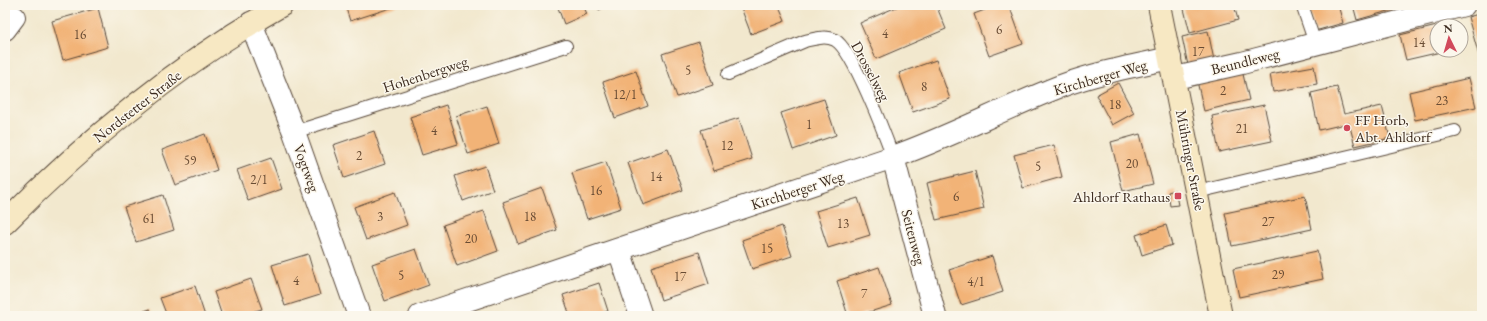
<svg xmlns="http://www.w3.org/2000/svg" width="1487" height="321" font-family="'EB Garamond',serif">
  <rect width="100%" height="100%" fill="#fbf7ec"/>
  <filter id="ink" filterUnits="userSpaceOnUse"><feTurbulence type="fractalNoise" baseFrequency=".025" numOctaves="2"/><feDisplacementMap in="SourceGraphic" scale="8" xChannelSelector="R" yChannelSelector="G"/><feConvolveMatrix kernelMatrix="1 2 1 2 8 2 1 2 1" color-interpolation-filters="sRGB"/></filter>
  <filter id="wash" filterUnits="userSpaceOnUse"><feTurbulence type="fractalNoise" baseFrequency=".012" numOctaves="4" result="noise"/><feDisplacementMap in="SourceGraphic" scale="16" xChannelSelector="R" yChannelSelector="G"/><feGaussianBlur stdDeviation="0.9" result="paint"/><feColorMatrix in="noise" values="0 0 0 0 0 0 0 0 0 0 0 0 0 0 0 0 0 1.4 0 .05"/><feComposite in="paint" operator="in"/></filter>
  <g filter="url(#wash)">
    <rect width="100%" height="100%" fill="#f2e8ce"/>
    <g id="blocks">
      <path fill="#f2b377" d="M345,5H400L350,21Z
        M557,5H583L587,14L564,24Z
        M596,5H609L599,10Z
        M740,5H778L785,21L751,34Z
        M901,5H936L946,29L876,59L860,23Z
        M998,5H1009L1023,44L989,56L974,14Z
        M1183,5H1234L1238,20L1190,33Z
        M1308,5H1338L1343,23L1315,31Z
        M1353,5H1398L1399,8L1357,20Z
        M98,8L108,47L63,60L52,21Z
        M1482,13V55L1479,56L1468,17Z
        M1437,26V50L1445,51L1406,60L1400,35Z
        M1208,31L1215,65L1189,70L1182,37Z
        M699,42L713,85L677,97L662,54Z
        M936,60L950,99L913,112L899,73Z
        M1314,66L1317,84L1273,92L1270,74Z
        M1242,70L1249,100L1204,111L1197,81Z
        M636,71L648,106L615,118L603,82Z
        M1469,78L1476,107L1415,120L1409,92Z
        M1118,83L1134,113L1112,125L1096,95Z
        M1337,87L1344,114L1382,106L1390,138L1355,146L1349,123L1319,130L1311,93Z
        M824,99L836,135L793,150L781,113Z
        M446,105L458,144L422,155L410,117Z
        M1264,105L1272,141L1219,152L1212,116Z
        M487,106L499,144L468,154L456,116Z
        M739,118L752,159L714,171L701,130Z
        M374,131L385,164L344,178L333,145Z
        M205,134L217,170L175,185L162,150Z
        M1140,134L1153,184L1123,191L1111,142Z
        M1054,145L1062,177L1023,188L1014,155Z
        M668,149L683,190L643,205L628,163Z
        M271,158L282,189L248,201L237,170Z
        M606,162L621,208L587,219L572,173Z
        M485,166L493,190L463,201L455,176Z
        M975,171L984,209L936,220L927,183Z
        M542,188L557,230L518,244L503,202Z
        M1175,190L1178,205L1170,206L1168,192Z
        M395,192L407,225L366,240L354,207Z
        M163,195L174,230L136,242L124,207Z
        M1305,196L1312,229L1232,246L1225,213Z
        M858,198L870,235L828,248L816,211Z
        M484,211L498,251L457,266L443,225Z
        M1166,225L1172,245L1142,255L1136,235Z
        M782,226L792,256L752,269L742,240Z
        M416,249L429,285L385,301L372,264Z
        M1317,251L1323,279L1239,297L1233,269Z
        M699,252L709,284L661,300L651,267Z
        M308,254L320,295L285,306L272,265Z
        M992,256L1003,292L961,305L949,270Z
        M879,267L892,305L857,316H848L837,281Z
        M251,279L262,309L238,316H222L214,292Z
        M599,283L608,311L593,316H570L563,295Z
        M195,286L205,316H167L160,298Z
        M150,309L152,316H130Z
        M44,312L45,316H32Z"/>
    </g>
  </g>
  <g filter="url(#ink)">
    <use href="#blocks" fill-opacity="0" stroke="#564638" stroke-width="1"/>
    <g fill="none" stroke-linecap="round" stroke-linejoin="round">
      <defs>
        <path id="lane" d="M1302,5L1315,43
          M728,74L805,41C814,39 825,35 835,40C853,50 885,135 893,157
          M294,132L566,46
          M1197,192L1455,131"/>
        <path id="street" d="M251,23L294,132L359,316
          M5,29L14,17
          M1175,78L1242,63L1464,5
          M893,157L935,316
          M619,250L641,316
          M420,316L893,157C950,137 1004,108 1061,86C1096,73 1133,66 1170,58"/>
        <path id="secondary" d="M1159,5L1221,316
          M5,223C87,140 180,63 282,5"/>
      </defs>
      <use href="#lane" stroke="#564638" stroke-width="14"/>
      <use href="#street" stroke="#564638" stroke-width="24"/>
      <use href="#secondary" stroke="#564638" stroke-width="24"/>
      <use href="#lane" stroke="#fff" stroke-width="12"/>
      <use href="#street" stroke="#fff" stroke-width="22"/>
      <use href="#secondary" stroke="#f7e8c3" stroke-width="22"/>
    </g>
  </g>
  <g fill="#d1495b" stroke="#fbf7ec" stroke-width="1.5">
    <circle cx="1347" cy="128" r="4"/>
    <rect x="1174" y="192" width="8" height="8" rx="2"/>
  </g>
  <g text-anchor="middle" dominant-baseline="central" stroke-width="3" stroke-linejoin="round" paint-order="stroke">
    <g font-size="13" fill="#694c34">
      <text x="999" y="29">6</text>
      <text x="885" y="33">4</text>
      <text x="80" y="34">16</text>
      <text x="1419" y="42">14</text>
      <text x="1198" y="51">17</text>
      <text x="688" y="70">5</text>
      <text x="924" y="86">8</text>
      <text x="1223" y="90">2</text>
      <text x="625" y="94">12/1</text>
      <text x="1442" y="100">23</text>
      <text x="1115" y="104">18</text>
      <text x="809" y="124">1</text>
      <text x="1242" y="128">21</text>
      <text x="434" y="130">4</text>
      <text x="727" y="145">12</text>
      <text x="359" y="155">2</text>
      <text x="190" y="160">59</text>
      <text x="1132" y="163">20</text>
      <text x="1038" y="166">5</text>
      <text x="656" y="176">14</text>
      <text x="259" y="179">2/1</text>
      <text x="596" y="190">16</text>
      <text x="956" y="196">6</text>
      <text x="380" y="216">3</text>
      <text x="530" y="216">18</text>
      <text x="149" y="218">61</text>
      <text x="1268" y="221">27</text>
      <text x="843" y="223">13</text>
      <text x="471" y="238">20</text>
      <text x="767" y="248">15</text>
      <text x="1278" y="274">29</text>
      <text x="401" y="275">5</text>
      <text x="680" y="276">17</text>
      <text x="296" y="280">4</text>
      <text x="976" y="281">4/1</text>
      <text x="864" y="293">7</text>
    </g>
    <g font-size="15" fill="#3b2a1e" stroke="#fbf7ec">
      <text transform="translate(1245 61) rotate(-14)">Beundleweg</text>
      <text transform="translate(871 71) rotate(62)">Drosselweg</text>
      <text transform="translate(425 74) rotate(-18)">Hohenbergweg</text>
      <text transform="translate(1100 77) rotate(-16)">Kirchberger Weg</text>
      <text transform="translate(137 106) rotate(-38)">Nordstetter Straße</text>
      <text transform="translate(1191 160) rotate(79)">Mühringer Straße</text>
      <text transform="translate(307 168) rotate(70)">Vogtweg</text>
      <text transform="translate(797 190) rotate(-18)">Kirchberger Weg</text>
      <text transform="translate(914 237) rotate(75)">Seitenweg</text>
    </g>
    <g font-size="15" fill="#3b2a1e" stroke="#fbf7ec" text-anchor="start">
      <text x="1355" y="119">FF Horb,<tspan x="1355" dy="17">Abt. Ahldorf</tspan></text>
      <text x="1170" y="196" text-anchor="end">Ahldorf Rathaus</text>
    </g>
  </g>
  <rect width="1487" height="321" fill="none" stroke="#fbf7ec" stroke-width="20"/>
  <g transform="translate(1449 38) rotate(355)"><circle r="19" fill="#fbf7ec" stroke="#aea59a"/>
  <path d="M0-3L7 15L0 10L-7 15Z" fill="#d1495b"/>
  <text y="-6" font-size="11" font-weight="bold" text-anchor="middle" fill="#3b2a1e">N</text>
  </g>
</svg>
